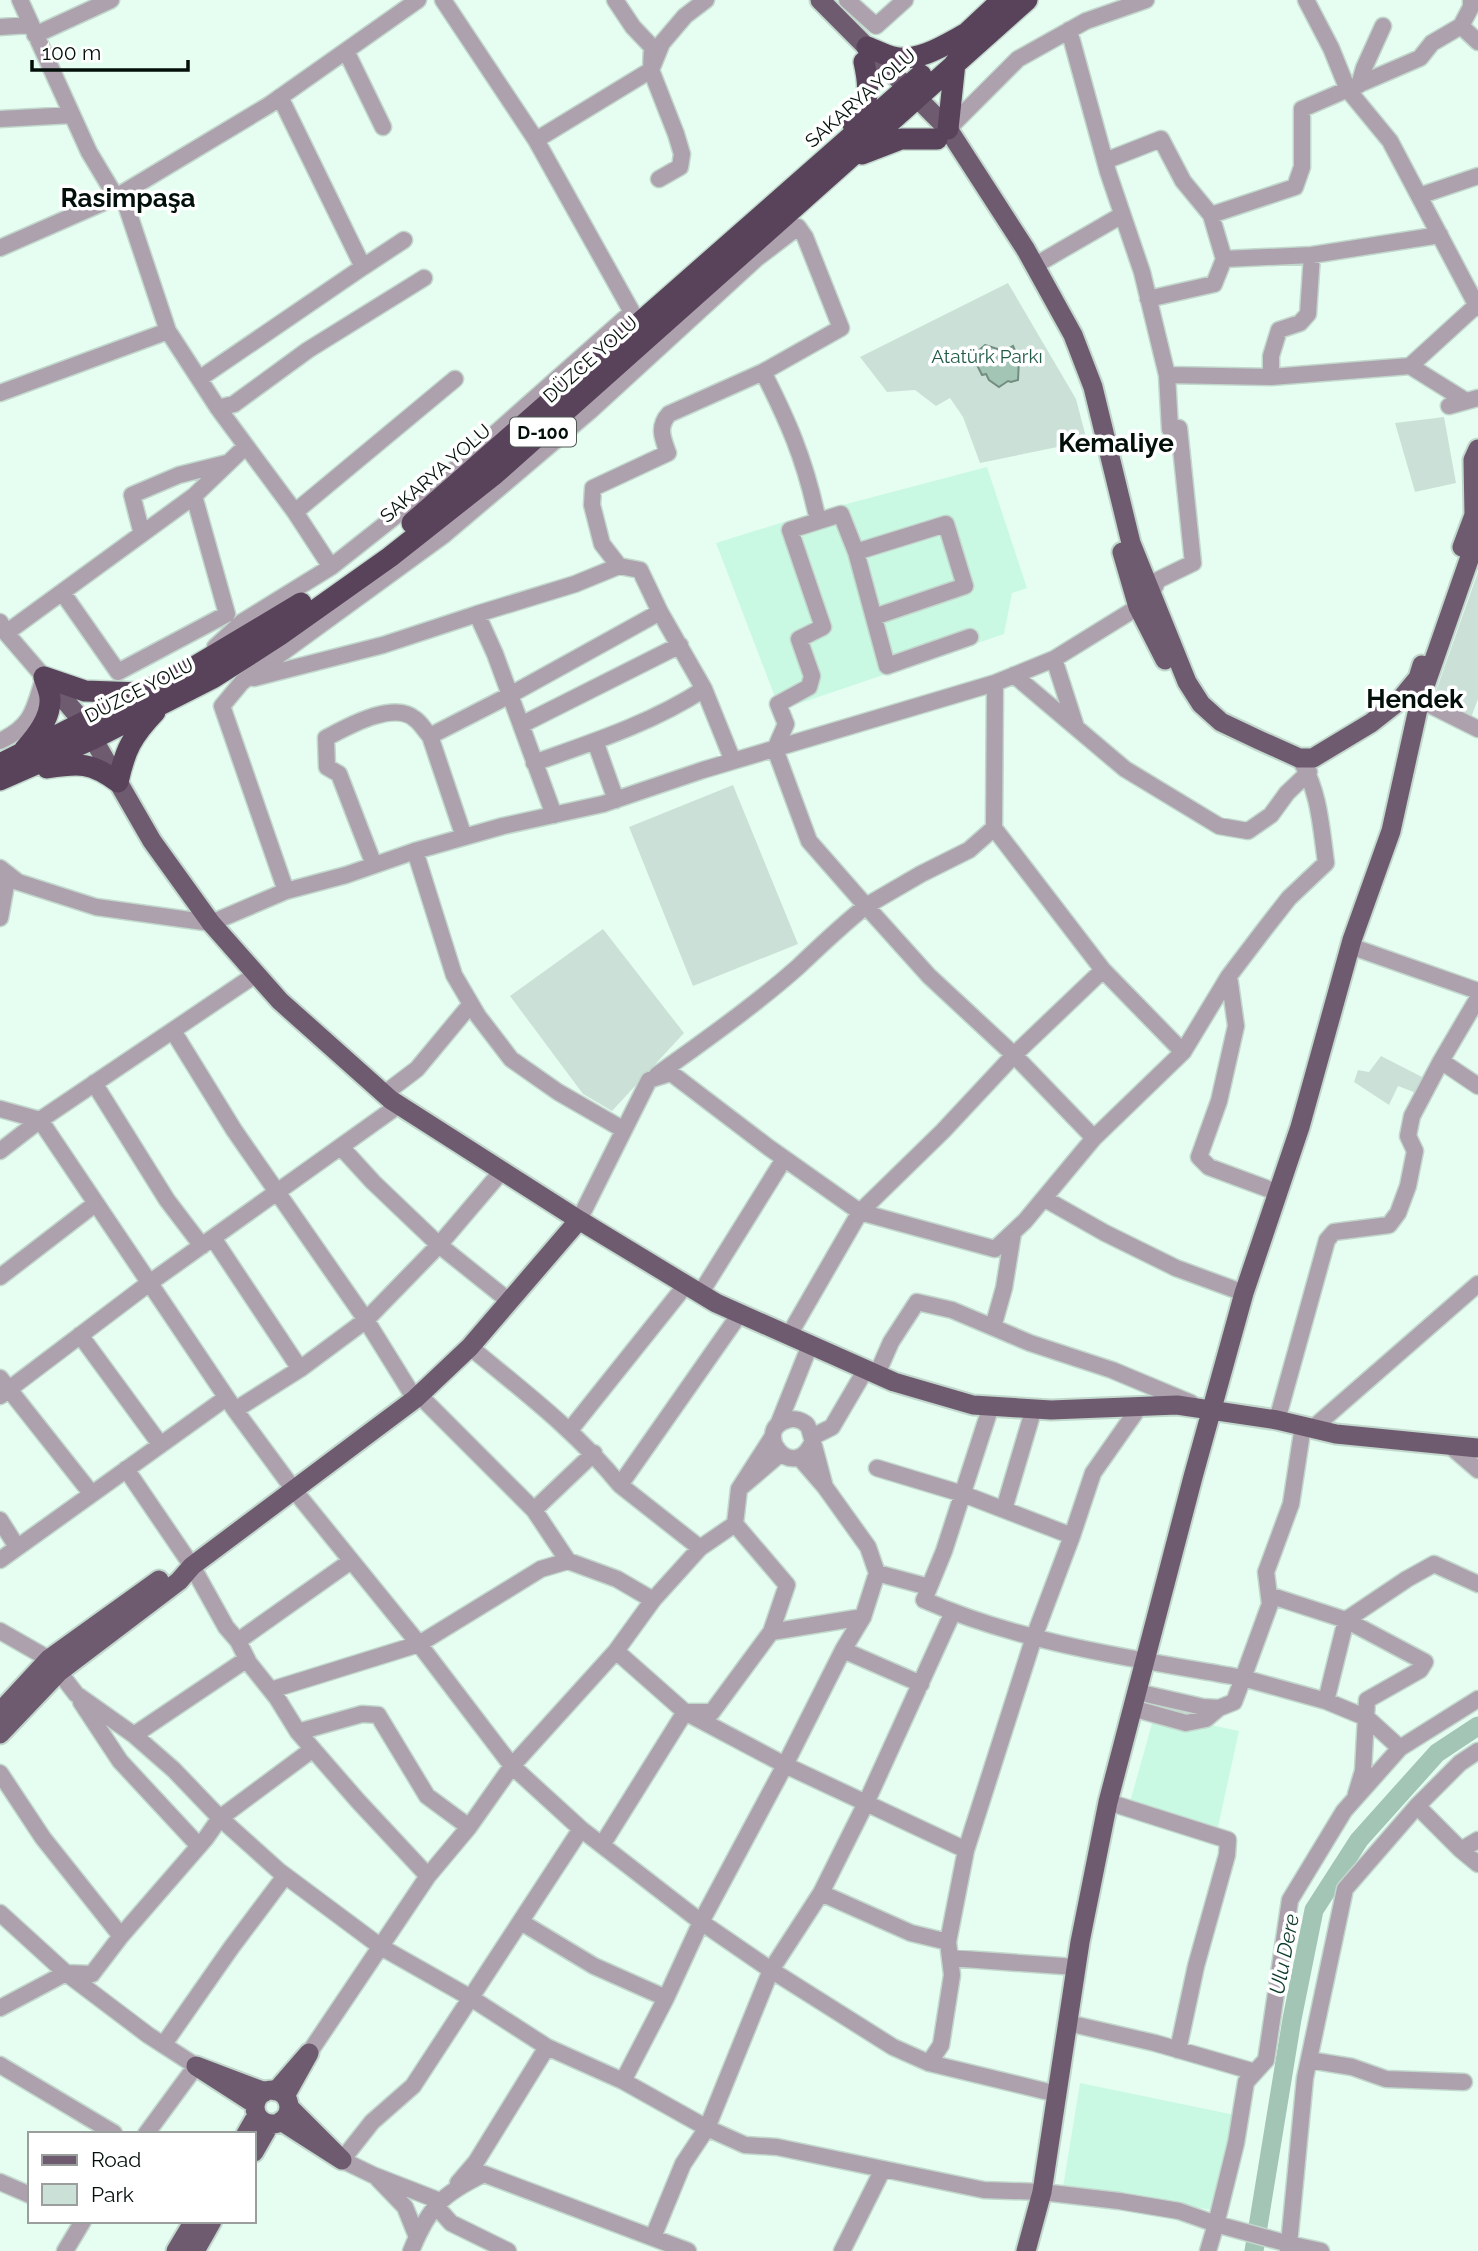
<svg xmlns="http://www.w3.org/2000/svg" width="1478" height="2251" font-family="Raleway,sans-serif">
  <rect width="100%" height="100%" fill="#e6fef2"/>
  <path fill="#c9f9e3" d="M987,467L1027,588L1012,593L1004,634L780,710L716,543L816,512Z
    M1155,1713L1239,1731L1218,1827L1130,1802Z
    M1080,2083L1235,2115L1213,2210L1063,2187Z"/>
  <path fill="#cbe1d7" d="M1008,283L1076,399L1087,441L980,463L963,417L950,398L936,406L915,390L887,392L860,357Z
    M1444,417L1456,483L1415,492L1395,423Z
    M1478,572V699L1469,723L1432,702Z
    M733,785L798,944L693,986L629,827Z
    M603,929L684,1033L612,1111L583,1094L510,996Z
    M1381,1056L1426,1079L1419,1094L1398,1086L1389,1105L1354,1082L1358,1070L1369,1072Z"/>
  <path fill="#a3c5b5" stroke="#738e81" stroke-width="2" d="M985,345L998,349L1001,353L1013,346L1019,359L1018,380L1011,382L1008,381L999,387L989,380L986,374L982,375L976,363L978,351Z"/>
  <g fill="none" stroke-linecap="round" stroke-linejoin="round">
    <path stroke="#a3c5b5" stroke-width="19" d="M1254,2251L1292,2019L1314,1910L1359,1840L1437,1753L1478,1726"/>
    <defs>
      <path id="minor" d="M20,0L89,152L116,197L126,205L168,331L218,408L295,512L331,567
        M615,0L633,27L652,47L651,70L676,134L682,154L680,167L659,179
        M847,0L876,26L905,0
        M1306,0L1331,48L1348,90L1390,141L1478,308
        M1471,0V7L1461,26L1478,42
        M0,27L30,25
        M1069,30L1108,172L1142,272L1167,375L1170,429
        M35,35L111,0
        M346,51L383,127
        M1359,85L1364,68L1383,26
        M280,97L363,267L404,240
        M0,119L72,115
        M948,129L1018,59L1086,21L1146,0
        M536,140L651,70L662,43L685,16L706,0
        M1105,161L1161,139L1183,181L1211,215L1295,187L1302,167V109L1420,58L1432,43L1461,26
        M1419,196L1478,176
        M0,248L116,197L269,105L418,0
        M1224,259L1312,255L1440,235
        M1034,266L1122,215
        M1148,299L1214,284L1224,259L1211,215
        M1410,366L1466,401
        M763,372C788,421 804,458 816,512
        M1167,375L1271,377V356L1279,330L1300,323L1308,314L1312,255
        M1271,377L1410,366L1478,304
        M199,379L363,267
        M0,393L168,331
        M1449,406L1478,398
        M218,408L234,404L308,350L424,278
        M194,496L246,446
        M295,512L455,379
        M142,534L132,495L179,475L227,463
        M856,552L946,524L965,586L874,617
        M660,612L704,689L733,761
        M477,614L575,584L619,566
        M0,622L6,633L44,677C34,709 33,726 0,741
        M6,633L194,496L227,614L118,672L62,592
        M970,637L887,666L856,552L841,514L790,530L823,627L799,639L812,676L809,687L778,704L786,724L775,749L809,841L866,906L921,874L969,850L994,828
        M215,647L242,622L331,567L455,469L632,312L536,140L443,0
        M1054,659L1076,727
        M1014,675L1125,769L1219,826L1248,831L1271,815L1287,793L1309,772
        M254,678L383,645L477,614L495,654L554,815
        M995,683L994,828L1103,970
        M1420,700L1478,729
        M521,725L680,645
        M430,736L464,837
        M595,741L616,800
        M534,763C593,742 652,723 704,689
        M415,851L454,975L478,1016L511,1059L558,1092L624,1130
        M0,868L18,882L96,907L211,923L286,891L346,875L415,851L503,826L603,804L703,770L995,683L1054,659L1138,607L1151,595L1158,580L1193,563L1179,428
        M286,891L222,706L242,682L444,535L589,412L756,259L798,227L805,237L841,328L763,372L669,414C657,427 663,439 668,453L593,488L592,505L602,544L619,566L640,570L660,612L510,695L430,736C425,731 421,723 415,719C394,700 347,727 326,738L327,767L339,774L374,865
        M0,918L8,874
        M1350,946L1478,991
        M1229,976L1236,1026L1219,1101L1199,1157L1209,1167L1279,1193
        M173,1031L234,1130L366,1320L415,1399
        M1441,1061L1478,1086
        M657,1075C705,1040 754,1006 798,967C820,946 842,925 866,906L929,976L1014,1055L1094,1138
        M94,1083L167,1200L202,1246
        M384,1094L417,1069L471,1004
        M0,1109L40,1120L235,1410L294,1490L419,1644L512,1766L616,1651L653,1600L700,1548L735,1524L739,1489
        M341,1147L373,1182L439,1245L509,1301
        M0,1151L40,1120L255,975
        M1045,1199L1105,1233L1176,1268L1244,1293
        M579,1220L649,1080L671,1073L768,1147L860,1212L995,1249L1025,1221L1094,1138L1183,1052L1229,976L1264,930L1289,898L1326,863C1321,826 1319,789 1299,758
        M213,1238L300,1369
        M0,1277L95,1204
        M700,1294L784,1159
        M993,1327L1004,1288L1013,1233
        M80,1335L160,1444
        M789,1335L860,1212L943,1131L1014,1055L1103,970L1183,1052
        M470,1347C523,1391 576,1431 620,1485L739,1315
        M877,1374L891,1342L917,1302L952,1310L1030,1343L1112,1370L1191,1403
        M0,1378L91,1493
        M419,1395L534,1510L594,1453
        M0,1396L148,1284L399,1105
        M991,1406L944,1551L924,1600C1024,1644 1136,1659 1243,1678L1270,1604L1266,1572L1291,1504L1303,1426
        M235,1410L300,1369L366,1320L439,1245L502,1171
        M1277,1420L1327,1240L1334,1232L1389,1225L1398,1213L1408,1186L1415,1151L1408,1136L1412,1116L1441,1061L1478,998
        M778,1425L810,1345
        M1313,1428L1478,1284
        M570,1430L685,1286
        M773,1436L739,1489L780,1454
        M812,1437L832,1427L866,1369
        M1449,1445L1478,1470
        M799,1457L825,1487C822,1477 810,1428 807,1425C802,1420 794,1418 787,1420C751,1431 793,1484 812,1443
        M877,1468L963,1494L1072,1536
        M126,1469L192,1566L226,1627L238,1641L249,1663L277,1698L298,1732L358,1801L428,1876L469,1827L512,1766L581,1829
        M620,1485L700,1548
        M825,1487L868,1547L877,1573L929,1587
        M1004,1509L1034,1408
        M534,1510L568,1561L617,1579L653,1600
        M0,1520L17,1547
        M735,1524L787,1585L771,1632
        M0,1560L226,1398
        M877,1573L863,1617L843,1650L785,1765L966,1850
        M1269,1595L1346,1620L1407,1579L1434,1564L1478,1584
        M0,1631L49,1659L76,1694L134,1735L174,1770L220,1818L279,1871L381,1947L471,1998L547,2047L623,2081L707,2128L745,2145L777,2147L984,2190L1042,2192L1119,2201L1179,2211L1216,2224L1236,2143L1246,2082L1266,2060L1290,1900L1344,1811L1400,1748L1367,1718L1326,1701L1243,1678L1234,1702L1219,1708L1203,1707L1137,1692
        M238,1641L351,1561
        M843,1650L921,1684
        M616,1651L685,1712L785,1765L701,1922L666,1998L623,2081
        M271,1690L419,1644L541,1569L568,1561
        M1326,1701L1346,1620L1425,1662L1420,1670L1367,1700L1363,1771L1356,1794
        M81,1702L120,1761L199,1846
        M1132,1708L1186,1723L1206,1719L1219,1708
        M298,1732L362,1714L378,1715L427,1796L469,1827
        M134,1735L247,1659
        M1400,1748L1478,1699
        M0,1773L43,1838L121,1936
        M1108,1802L1228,1840L1227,1855L1196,1966L1178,2050
        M1417,1806L1461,1850L1478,1840
        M602,1845L685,1712H712L771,1632L863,1617
        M1461,1850L1478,1864
        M821,1893L911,1933L948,1942
        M0,1913L66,1973L148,2035L196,2066L146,2134
        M521,1922L594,1966L666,1998
        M950,1958L1076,1967
        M0,2008L66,1973L92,1974L121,1936L206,1838L220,1818L313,1749
        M1068,2023L1155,2043L1255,2072
        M164,2044L231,1948L285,1876
        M309,2053L428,1876
        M1309,2060L1352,2067L1386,2079L1464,2082
        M929,2063L941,2045L952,1975L948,1942L966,1850L1034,1637L1072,1536L1093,1473L1140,1406
        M0,2065L114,2133
        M378,2179L405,2207L417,2237
        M0,2182L30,2195
        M458,2183L476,2162L547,2047
        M440,2201L373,2175L342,2160L372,2122L413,2086L581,1829L701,1922L771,1970L893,2047L929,2063L1057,2094
        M435,2205L451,2223L508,2251
        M653,2237L683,2164L707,2128L771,1970L821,1893L866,1803L953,1612
        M65,2251L83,2221
        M411,2251C429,2207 442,2194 484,2174L688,2251
        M842,2251L883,2169
        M1208,2251L1216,2224L1289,2244L1305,2078L1345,1889L1417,1806L1460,1763L1478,1751
        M1288,2251L1289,2244L1321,2251"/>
      <path id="major" d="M820,0L948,129L1026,250L1073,335L1093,387L1131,543L1187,682L1201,704L1221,722L1259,740L1299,758H1313L1371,723L1399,701L1418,678L1422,665
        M1462,547L1474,515L1473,460L1478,449
        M1122,552L1138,607L1165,660
        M45,677L84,723L152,841L211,923L280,1001L391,1100L579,1220L716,1303L894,1382L973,1405L1051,1410L1177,1405L1277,1420L1336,1434L1478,1448
        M0,1712L49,1659L159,1580
        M0,1734L59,1672L179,1581L192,1566L415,1399L470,1347L579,1220
        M255 2107a17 17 0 1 1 34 0a17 17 0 1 1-34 0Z
        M276,2091L309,2053L285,2096
        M255,2104L196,2066L265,2092
        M281,2121L342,2160L289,2107
        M246,2134L257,2115
        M254,2152L270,2124
        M176,2251L194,2221
        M195,2251L212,2221
        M1026,2251L1042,2192L1080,1942L1108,1802L1193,1477L1244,1293L1300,1127L1352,940L1391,831L1420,700L1478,534"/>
      <path id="highway" d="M955,44L1002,0
        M867,47C876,50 884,55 893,57C917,63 945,45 965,34
        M853,125C870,101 870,89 864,62
        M948,129L955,63
        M862,154L901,139H937
        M412,523L921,75
        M44,677L85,691L141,693
        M24,750C36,737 51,718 50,699C50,692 46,684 44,677
        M0,764L194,667L301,603
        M47,768C79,763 91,762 118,782C125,750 132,736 155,712
        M0,780L93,739L213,678L280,635L390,557L495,474L1027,0"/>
    </defs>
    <use href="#minor" stroke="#c2d8cd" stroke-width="19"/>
    <use href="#major" stroke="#c2d8cd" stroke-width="23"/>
    <use href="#highway" stroke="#c2d8cd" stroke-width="24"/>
    <use href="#minor" stroke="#ada1ad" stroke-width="16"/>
    <use href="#major" stroke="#6f5b70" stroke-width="19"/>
    <use href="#highway" stroke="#59435b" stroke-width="21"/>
  </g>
  <g text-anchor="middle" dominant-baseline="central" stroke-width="7" stroke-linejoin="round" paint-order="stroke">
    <rect fill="#fff" stroke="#4f5753" stroke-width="2" x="510" y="417.5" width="66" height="29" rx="5"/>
    <g font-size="18" font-weight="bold" fill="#030f09">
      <text x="543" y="432">D-100</text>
    </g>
    <g font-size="19" fill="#030f09" stroke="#fff">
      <text transform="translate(860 98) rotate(-41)">SAKARYA YOLU</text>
      <text transform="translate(590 359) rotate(-42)">DÜZCE YOLU</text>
      <text transform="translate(435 473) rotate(-41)">SAKARYA YOLU</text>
      <text transform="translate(139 690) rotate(-27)">DÜZCE YOLU</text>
    </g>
    <g font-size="19" fill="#1f5b45" stroke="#fff">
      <text x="987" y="356">Atatürk Parkı</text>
    </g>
    <g font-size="21" font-style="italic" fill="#0d3b2b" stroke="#fff">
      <text transform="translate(1284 1954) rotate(-79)">Ulu Dere</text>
    </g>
    <g font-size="26" font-weight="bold" fill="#030f09" stroke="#fff">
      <text x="128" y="198">Rasimpaşa</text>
      <text x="1116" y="443">Kemaliye</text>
      <text x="1415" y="699">Hendek</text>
    </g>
  </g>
  <rect x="28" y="2132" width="228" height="91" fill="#ffffff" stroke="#9a9f9d" stroke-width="2"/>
  <rect x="42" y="2155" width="35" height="10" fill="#6f5b70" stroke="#9a9f9d" stroke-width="2"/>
  <text x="91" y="2167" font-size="21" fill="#030f09">Road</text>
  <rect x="42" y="2184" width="35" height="21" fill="#cbe1d7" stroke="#9a9f9d" stroke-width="2"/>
  <text x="91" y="2202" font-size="21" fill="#030f09">Park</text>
  <path d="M32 60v10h156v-10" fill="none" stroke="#030f09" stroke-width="3.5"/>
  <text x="42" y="60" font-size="21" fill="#030f09" stroke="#ffffff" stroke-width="5" paint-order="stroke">100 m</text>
</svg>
